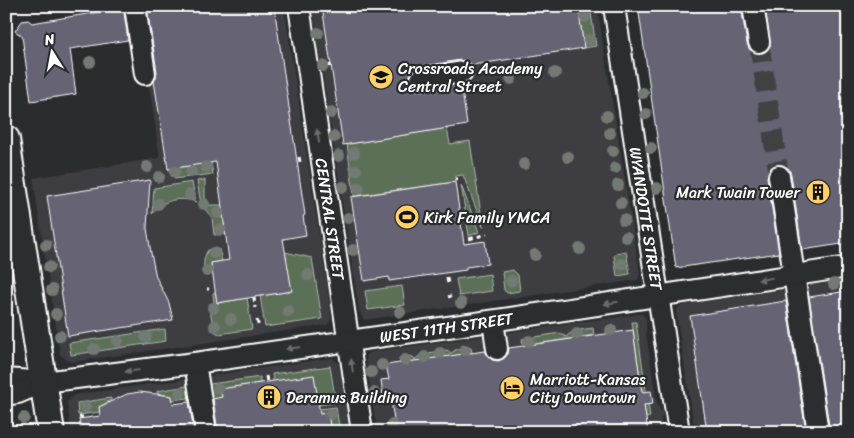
<svg xmlns="http://www.w3.org/2000/svg" width="854" height="438" font-family="Sriracha,sans-serif">
  <rect width="100%" height="100%" fill="#2a2d2e"/>
  <filter id="ink" filterUnits="userSpaceOnUse"><feTurbulence type="fractalNoise" baseFrequency=".02" numOctaves="2"/><feDisplacementMap in="SourceGraphic" scale="10" xChannelSelector="R" yChannelSelector="G"/><feConvolveMatrix kernelMatrix="1 2 1 2 8 2 1 2 1" color-interpolation-filters="sRGB"/></filter>
  <g filter="url(#ink)">
    <path fill="#3c3d43" d="M137,6H284L331,311V321L327,325L72,362L67,360L60,354L33,178L160,158Z
      M312,6H597L640,274L638,280L364,320L359,311Z
      M813,279L820,284L848,279V432H695L676,313L679,307L685,304L802,287L803,283Z
      M638,314H642L646,319V334L657,404L664,414L661,419L663,432H377L366,361L367,355L371,352Z
      M332,358L339,364L350,432H71L67,402L74,395Z"/>
    <path fill="#5c6f59" stroke="#aeb7ac" d="M578,6H590L596,46L584,48Z
      M447,128L450,144L470,141L483,227L463,175L455,176V182L354,196L347,144Z
      M211,162L213,174L174,179L173,173L168,169Z
      M205,180V197L208,205H223L225,234L214,235L212,218L201,204L197,181Z
      M192,182L196,202C179,196 162,200 152,214L154,188Z
      M461,185L479,232L469,236Z
      M219,249L222,261L211,263L212,273L205,274C203,265 203,258 208,250Z
      M626,251L630,274L617,276L614,256L616,253Z
      M285,252L312,258L322,319L265,327L260,296L291,291Z
      M513,270L518,275L520,291L507,293L504,290L502,272Z
      M490,274L492,291L459,296L456,279Z
      M402,286L405,305L368,310L365,291Z
      M215,292L218,303L247,298L252,329L219,334L214,331L209,305L214,304L213,293Z
      M632,322H636L650,417L646,418Z
      M593,328L594,335L523,346L522,339L560,333L566,337L573,331Z
      M165,329L166,341L71,355L69,343Z
      M471,347L472,353L400,364L399,358L411,356L416,359L421,354L447,350L451,353L457,349Z
      M330,366L336,403L318,405L273,381L272,374Z
      M260,377V383L221,389L224,411L207,413L203,385Z
      M193,385L195,397L173,400L172,396L157,393V391Z
      M111,398V400L99,407L100,412L78,415L77,403Z
      M336,407L340,432H331L328,413L320,414L319,409Z"/>
    <path fill="#666374" stroke="#fff" d="M120,6H123L128,40L70,49L76,94L31,101L22,36L15,31L22,21L28,20L32,23L117,9Z
      M160,6H274L305,215L303,216L306,235L283,239L292,291L217,303L211,263L229,260L216,162L168,169L154,81L157,72L147,8Z
      M322,6H578L584,48L472,65L460,60L419,67L410,75L412,86L416,90L461,84L467,125L343,145Z
      M638,6H741L747,44L750,50L760,54L767,51L770,46L765,6H848V243L802,250L791,174L788,168L778,164L771,167L767,177L779,253L676,268Z
      M150,180L147,228L151,253L156,277L169,303L173,320L68,336L47,196Z
      M455,182L464,244L485,241L488,264L466,267V270L389,281V277L364,281L351,197Z
      M848,291V432H830L809,297Z
      M786,301L806,432H707L690,316Z
      M633,330L642,392L651,391L653,404L644,405L648,432H396L390,395L383,396L381,380L389,379L386,365L485,351L492,360L499,361L508,354L509,348Z
      M314,375L320,414L328,413L331,432H218L213,399L222,397L220,389Z
      M140,392L172,396L173,404L189,402L194,432H81L79,419L100,416L99,407L127,394Z"/>
    <g fill="none" stroke-linecap="round" stroke-linejoin="round">
      <path stroke="#3f4243" stroke-width="20" stroke-dasharray="20 10" stroke-linecap="butt" d="M759,42L779,176"/>
      <defs>
        <g id="minor">
          <path d="M135,6L145,74"/>
          <path id="s1" d="M299,6L362,432"/>
          <path id="s2" d="M614,6L679,432"/>
          <path d="M753,6L759,42"/>
          <path d="M421,79L462,72"/>
          <path d="M779,176L818,432"/>
          <path d="M493,321L497,349"/>
          <path d="M195,363L206,432"/>
          <path id="s3" d="M6,379L44,382L195,363L504,319L848,267"/>
          <path d="M6,395L18,393L44,382"/>
        </g>
        <path id="major" d="M6,139L51,432"/>
      </defs>
      <use href="#minor" stroke="#fff" stroke-width="24"/>
      <use href="#major" stroke="#fff" stroke-width="30"/>
      <path stroke="#fff" stroke-width="3" stroke-dasharray="5 4" stroke-linecap="butt" d="M330,64V67
        M299,157L300,162
        M455,179H458
        M469,239L487,234
        M447,278L448,284
        M207,289H209
        M449,295L450,298
        M254,297L255,308
        M257,320L259,328
        M266,376L267,382
        M79,417H83"/>
      <use href="#minor" stroke="#2a2d2e" stroke-width="20"/>
      <use href="#major" stroke="#2a2d2e" stroke-width="26"/>
    </g>
    <g fill="#737973">
      <circle cx="585" cy="17" r="6"/>
      <circle cx="318" cy="33" r="6"/>
      <circle cx="589" cy="40" r="6"/>
      <circle cx="90" cy="62" r="6"/>
      <circle cx="323" cy="66" r="6"/>
      <circle cx="555" cy="73" r="6"/>
      <circle cx="511" cy="79" r="6"/>
      <circle cx="643" cy="93" r="6"/>
      <circle cx="331" cy="113" r="6"/>
      <circle cx="646" cy="114" r="6"/>
      <circle cx="607" cy="116" r="6"/>
      <circle cx="610" cy="133" r="6"/>
      <circle cx="334" cy="137" r="6"/>
      <circle cx="651" cy="148" r="6"/>
      <circle cx="613" cy="151" r="6"/>
      <circle cx="354" cy="153" r="6"/>
      <circle cx="339" cy="156" r="6"/>
      <circle cx="568" cy="157" r="6"/>
      <circle cx="524" cy="164" r="6"/>
      <circle cx="147" cy="167" r="6"/>
      <circle cx="206" cy="167" r="6"/>
      <circle cx="615" cy="168" r="6"/>
      <circle cx="356" cy="170" r="6"/>
      <circle cx="175" cy="172" r="6"/>
      <circle cx="191" cy="172" r="6"/>
      <circle cx="159" cy="177" r="6"/>
      <circle cx="618" cy="185" r="6"/>
      <circle cx="343" cy="187" r="6"/>
      <circle cx="359" cy="188" r="6"/>
      <circle cx="657" cy="188" r="6"/>
      <circle cx="190" cy="195" r="6"/>
      <circle cx="621" cy="203" r="6"/>
      <circle cx="158" cy="204" r="6"/>
      <circle cx="204" cy="204" r="6"/>
      <circle cx="218" cy="213" r="6"/>
      <circle cx="348" cy="218" r="6"/>
      <circle cx="624" cy="220" r="6"/>
      <circle cx="220" cy="230" r="6"/>
      <circle cx="626" cy="237" r="6"/>
      <circle cx="46" cy="245" r="6"/>
      <circle cx="580" cy="249" r="6"/>
      <circle cx="353" cy="250" r="6"/>
      <circle cx="214" cy="253" r="6"/>
      <circle cx="535" cy="255" r="6"/>
      <circle cx="622" cy="264" r="6"/>
      <circle cx="49" cy="267" r="6"/>
      <circle cx="207" cy="271" r="6"/>
      <circle cx="308" cy="275" r="6"/>
      <circle cx="511" cy="281" r="6"/>
      <circle cx="834" cy="284" r="6"/>
      <circle cx="52" cy="290" r="6"/>
      <circle cx="461" cy="303" r="6"/>
      <circle cx="213" cy="308" r="6"/>
      <circle cx="288" cy="311" r="6"/>
      <circle cx="400" cy="312" r="6"/>
      <circle cx="56" cy="314" r="6"/>
      <circle cx="231" cy="319" r="6"/>
      <circle cx="215" cy="326" r="6"/>
      <circle cx="611" cy="330" r="6"/>
      <circle cx="577" cy="334" r="6"/>
      <circle cx="60" cy="336" r="6"/>
      <circle cx="146" cy="337" r="6"/>
      <circle cx="118" cy="341" r="6"/>
      <circle cx="529" cy="341" r="6"/>
      <circle cx="94" cy="349" r="6"/>
      <circle cx="465" cy="350" r="6"/>
      <circle cx="440" cy="353" r="6"/>
      <circle cx="425" cy="357" r="6"/>
      <circle cx="405" cy="360" r="6"/>
      <circle cx="382" cy="365" r="6"/>
      <circle cx="371" cy="372" r="6"/>
      <circle cx="218" cy="389" r="6"/>
      <circle cx="180" cy="393" r="6"/>
      <circle cx="374" cy="393" r="6"/>
      <circle cx="85" cy="407" r="6"/>
      <circle cx="331" cy="414" r="6"/>
      <circle cx="24" cy="418" r="6"/>
      <circle cx="392" cy="425" r="6"/>
    </g>
    <defs><path id="oneway-solid" d="M-6-.8H1V-3.2L6.5 0L1 3.2V.8H-6Z" transform="scale(1.25)"/></defs>
    <g fill="#6a6c6d">
      <use href="#oneway-solid" transform="translate(318 136) rotate(-99)"/>
      <use href="#oneway-solid" transform="translate(765 279) rotate(171)"/>
      <use href="#oneway-solid" transform="translate(611 303) rotate(171)"/>
      <use href="#oneway-solid" transform="translate(293 348) rotate(172)"/>
      <use href="#oneway-solid" transform="translate(352 366) rotate(-99)"/>
      <use href="#oneway-solid" transform="translate(132 371) rotate(173)"/>
    </g>
  </g>
  <defs>
    <symbol id="school-disc" viewBox="-11 -11 22 22"><circle r="9.5" fill="#ffd166" stroke="#2a2d2e"/><path d="M0-5L7-2L0 1L-7-2ZM-4 1L0 2.5L4 1V4Q0 6-4 4Z" fill="#111"/></symbol>
    <symbol id="building-disc" viewBox="-11 -11 22 22"><circle r="9.5" fill="#ffd166" stroke="#2a2d2e"/><path d="M-4-6H4V6H1V3H-1V6H-4ZM-2.5-4.3h1.7v1.8h-1.7ZM.8-4.3h1.7v1.8H.8ZM-2.5-1h1.7V.8h-1.7ZM.8-1h1.7V.8H.8Z" fill="#111"/></symbol>
    <symbol id="stadium-disc" viewBox="-11 -11 22 22"><circle r="9.5" fill="#ffd166" stroke="#2a2d2e"/><path d="M0-5a6.5 5 0 1 0 0 10a6.5 5 0 1 0 0-10ZM-3.5-1.8h7v3.6h-7Z" fill="#111"/></symbol>
    <symbol id="hotel-disc" viewBox="-11 -11 22 22"><circle r="9.5" fill="#ffd166" stroke="#2a2d2e"/><path d="M-6-4.5h1.5V1H6V5H4.5V3h-9V5H-6ZM-4 0a1.8 1.8 0 1 1 3.6 0ZM.5 0V-2.5h3Q6-2.5 6 0Z" fill="#111"/></symbol>
  </defs>
  <g fill-rule="evenodd">
    <use href="#school-disc" x="367" y="63" width="28" height="28"/>
    <use href="#building-disc" x="804" y="178" width="28" height="28"/>
    <use href="#stadium-disc" x="393" y="203" width="28" height="28"/>
    <use href="#hotel-disc" x="498" y="374" width="28" height="28"/>
    <use href="#building-disc" x="255" y="383" width="28" height="28"/>
  </g>
  <g text-anchor="middle" dominant-baseline="central" stroke-width="4.5" stroke-linejoin="round" paint-order="stroke">
    <g font-size="16" fill="#fff" stroke="#2a2d2e" text-anchor="start">
      <text x="398" y="68">Crossroads Academy<tspan x="398" dy="18">Central Street</tspan></text>
      <text x="800" y="192" text-anchor="end">Mark Twain Tower</text>
      <text x="424" y="217">Kirk Family YMCA</text>
      <text x="530" y="379">Marriott-Kansas<tspan x="530" dy="18">City Downtown</tspan></text>
      <text x="286" y="397">Deramus Building</text>
    </g>
    <g font-size="16" fill="#fff" stroke="#2a2d2e">
      <text stroke="none"><textPath href="#s1" startOffset="215">CENTRAL STREET</textPath></text>
      <text stroke="none"><textPath href="#s2" startOffset="215">WYANDOTTE STREET</textPath></text>
      <text stroke="none"><textPath href="#s3" startOffset="444">WEST 11TH STREET</textPath></text>
    </g>
  </g>
  <rect width="854" height="438" fill="none" stroke="#2a2d2e" stroke-width="25"/>
  <rect x="12" y="12" width="829" height="413" fill="none" stroke="#fff" stroke-width="2" filter="url(#ink)"/>
  <g transform="translate(52 52) rotate(349)" stroke="#2a2d2e" stroke-width="4" paint-order="stroke">
  <path d="M0-4L9 19L0 12L-9 19Z" fill="#ffffff"/>
  <text y="-8" font-size="14" font-weight="bold" text-anchor="middle" fill="#ffffff">N</text>
  </g>
</svg>
